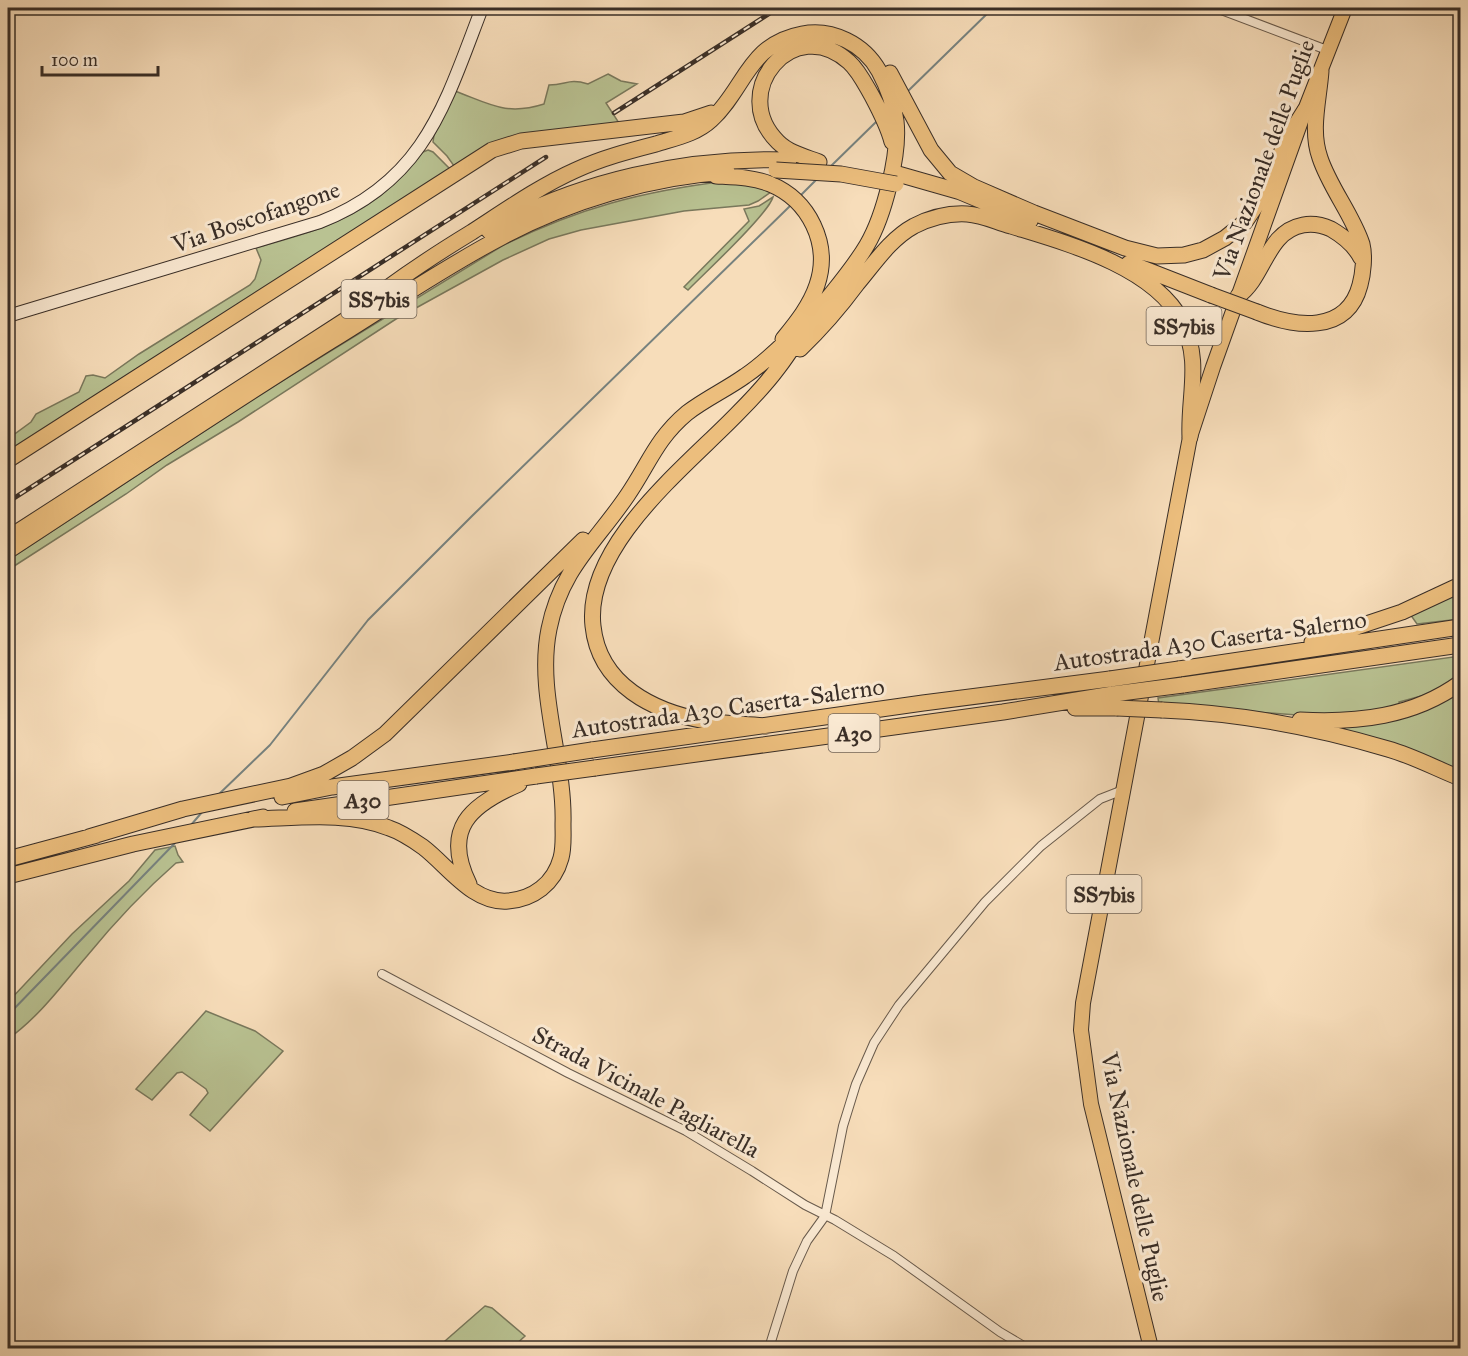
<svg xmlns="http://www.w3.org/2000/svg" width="1468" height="1356" font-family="'IM FELL Great Primer',serif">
  <rect width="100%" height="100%" fill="#f7ddba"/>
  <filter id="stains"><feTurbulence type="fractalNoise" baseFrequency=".00333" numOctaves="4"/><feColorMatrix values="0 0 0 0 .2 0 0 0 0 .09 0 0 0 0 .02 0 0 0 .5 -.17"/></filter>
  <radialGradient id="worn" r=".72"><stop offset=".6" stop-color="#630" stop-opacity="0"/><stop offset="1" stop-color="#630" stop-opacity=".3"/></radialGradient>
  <path fill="#b9c292" stroke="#79785c" stroke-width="1.5" d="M608,74L621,81L637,84L606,103L619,123L454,166L447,156L433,142L434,135L455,91C490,104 506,116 544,104L549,85C567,85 568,78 588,84Z
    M428,150L433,152L449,168L448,171L8,454V439L31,422L36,414L79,392L86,376L93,375L105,378L139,354L250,285L255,279L261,260L256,248C296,236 339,226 373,201C392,188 408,169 423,152Z
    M727,181L751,184L771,192L758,201L749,205L684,211L581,230L549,239L503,260L396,319L238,422L167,465L126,494L8,570V560L262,393L502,246C578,208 643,191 727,181Z
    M773,197C769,213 708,270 692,286L688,290L684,287L749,221L744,209L759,206Z
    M1460,589V619L1417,624L1410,614Z
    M1460,656V677L1425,695L1399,702L1401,708L1324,717L1159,705L1158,698Z
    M1460,688V777L1329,727Z
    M175,846L178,855L183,862L176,863C144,891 114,923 87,956C62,985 40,1016 8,1039V1002L72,934L129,881L155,850Z
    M206,1011L255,1031L283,1051L210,1131L190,1115L208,1093L206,1089L182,1072L177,1073L152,1100L136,1089Z
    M485,1306L492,1308L525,1336L512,1348H437Z"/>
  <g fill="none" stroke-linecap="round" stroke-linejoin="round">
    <path stroke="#77827f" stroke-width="2" d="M907,92L993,8
      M830,167L877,121
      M800,196L817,179
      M217,796L270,745L368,620L472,516L791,205
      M191,825L203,811
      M8,1015L175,843"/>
    <defs>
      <path id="street" d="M1216,8L1327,50
        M382,974L568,1073L686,1131L752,1171L805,1205L835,1220L894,1256L1000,1332L1027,1348
        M769,1348L793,1271L807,1241L825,1216L843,1126L856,1084L874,1043L899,1005L985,902L1041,846L1100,799L1123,790"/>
      <path id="secondary" d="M8,316L320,222C425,181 445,104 482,8"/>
      <path id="primary" d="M1151,1348L1091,1104L1081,1030L1083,1003L1190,437L1213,367L1305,110L1345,8"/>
      <path id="highway" d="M890,73L931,150L950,173L974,187L1034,213L1125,248L1157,256L1184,255L1203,250L1225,238L1245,222L1262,197L1288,137L1305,110
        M819,162C806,157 789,153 778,142C727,92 794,12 849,62C859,71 865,84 872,96C880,111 888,126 892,142
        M898,174L968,194
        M716,176C734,177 752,177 770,184C809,200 831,244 817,285C810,306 796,323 783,339
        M958,191L1030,221
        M489,231C579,180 686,157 789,160
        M1129,263L1211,295
        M1238,296C1265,277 1266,232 1303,225C1313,223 1322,225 1331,229C1343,236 1355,246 1361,258
        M1257,312C1294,327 1347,335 1360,285C1363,274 1365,256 1362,244C1352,214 1330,188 1320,158C1310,130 1319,100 1321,71
        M354,314C391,283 431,257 472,232C506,210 540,186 576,170C602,158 629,151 656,144C675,138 696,134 711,120C745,89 748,44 802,34C832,28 864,44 879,71C887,86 894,104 896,121C900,154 884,216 867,245C853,269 834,290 817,312C803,330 792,350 778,368C766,384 752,399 738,413C687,466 584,545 593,626C599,685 654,712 706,721C726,724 746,724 766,726
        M800,349C821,329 840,307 857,284C874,264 890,239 914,226C930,218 950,213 967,214C983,215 996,222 1011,226C1066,243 1153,266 1182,321C1202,362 1188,396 1190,437
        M8,460L492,150L521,141L684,122L711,113
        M8,538L361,310
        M8,551C115,481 222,409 331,341C388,306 443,268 502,237C570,201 650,177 727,172
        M1312,642L1402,612L1460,585
        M1179,669L1460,627
        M1183,685L1460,645
        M1075,708H1117
        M1162,710C1239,713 1314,727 1388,749C1413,756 1437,769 1460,778
        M1300,720C1357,723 1413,717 1460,683
        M592,750L923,703L1110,679
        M595,768L1003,712L1113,694
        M282,797L332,787L514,762
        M295,811L536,776
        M253,819C297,818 348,811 389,828C401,832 413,840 423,847C448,866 473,904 508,901C533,899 554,884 561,858C564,847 563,836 563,824C565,760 536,693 549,629C561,569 595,543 627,496C649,464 656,439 687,413C705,399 727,389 745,376C763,364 778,349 793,335
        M89,837L183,809L291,786L324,774L352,758L385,734L583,540
        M8,859L97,835
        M8,876L133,844L263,817
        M469,884C442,829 470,805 519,784"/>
    </defs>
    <use href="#street" stroke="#685a4c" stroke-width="10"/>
    <use href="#secondary" stroke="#392e27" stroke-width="14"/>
    <use href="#primary" stroke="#392e27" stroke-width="16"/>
    <use href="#highway" stroke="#392e27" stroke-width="17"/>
    <use href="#street" stroke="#fae9d2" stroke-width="8"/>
    <use href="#secondary" stroke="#fae9d2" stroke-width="12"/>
    <use href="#primary" stroke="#ecbe7d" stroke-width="14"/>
    <use href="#highway" stroke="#ecbe7d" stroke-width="15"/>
    <defs>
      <path id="rail" d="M614,113L778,8
        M8,502L546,157"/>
    </defs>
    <use href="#rail" stroke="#392e27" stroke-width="4.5"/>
    <use href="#rail" stroke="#fae9d2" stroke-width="2" stroke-dasharray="7" stroke-linecap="butt"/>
    <defs>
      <path id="highway-bridge" d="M776,170L841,174L896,184
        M1211,295L1257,312
        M1110,679L1179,669
        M1113,694L1183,685
        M1117,708L1162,710
        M514,762L592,750
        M536,776L595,768"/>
    </defs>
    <use href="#highway-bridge" stroke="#392e27" stroke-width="17" stroke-linecap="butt"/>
    <use href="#highway-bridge" stroke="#ecbe7d" stroke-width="15"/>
  </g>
  <g text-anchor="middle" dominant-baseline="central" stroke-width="6" stroke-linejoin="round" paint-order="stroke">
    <g fill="#fae9d2" stroke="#73665a" stroke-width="1.5">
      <rect x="341.5" y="280" width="75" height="38" rx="4.5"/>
      <rect x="1146.5" y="307" width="75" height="38" rx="4.5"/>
      <rect x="828.5" y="714" width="51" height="38" rx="4.5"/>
      <rect x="337.5" y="781" width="51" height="38" rx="4.5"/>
      <rect x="1066.5" y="875" width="75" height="38" rx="4.5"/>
    </g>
    <g font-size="22" font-weight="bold" fill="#392e27">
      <text x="379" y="299">SS7bis</text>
      <text x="1184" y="326">SS7bis</text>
      <text x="854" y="733">A30</text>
      <text x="363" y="800">A30</text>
      <text x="1104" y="894">SS7bis</text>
    </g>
    <g font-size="24" fill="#392e27" stroke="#fae9d2">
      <text transform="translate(1264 160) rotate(-70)">Via Nazionale delle Puglie</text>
      <text transform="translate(256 217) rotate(-19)">Via Boscofangone</text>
      <text transform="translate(1210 641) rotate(-8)">Autostrada A30 Caserta-Salerno</text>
      <text transform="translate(728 708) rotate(-8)">Autostrada A30 Caserta-Salerno</text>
      <text transform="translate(646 1092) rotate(28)">Strada Vicinale Pagliarella</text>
      <text transform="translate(1135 1177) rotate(78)">Via Nazionale delle Puglie</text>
    </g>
  </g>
  <rect width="1468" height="1356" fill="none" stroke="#f7ddba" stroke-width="30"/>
  <rect x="9" y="9" width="1450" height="1338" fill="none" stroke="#392e27" stroke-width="3"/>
  <rect x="15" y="15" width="1438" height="1326" fill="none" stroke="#392e27" stroke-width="1.5"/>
  <path d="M42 66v9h116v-9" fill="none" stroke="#392e27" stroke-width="3"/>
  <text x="51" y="66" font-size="18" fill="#392e27" stroke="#fae9d2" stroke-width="4.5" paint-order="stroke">100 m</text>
  <rect width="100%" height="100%" filter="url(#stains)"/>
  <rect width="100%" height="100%" fill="url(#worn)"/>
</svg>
